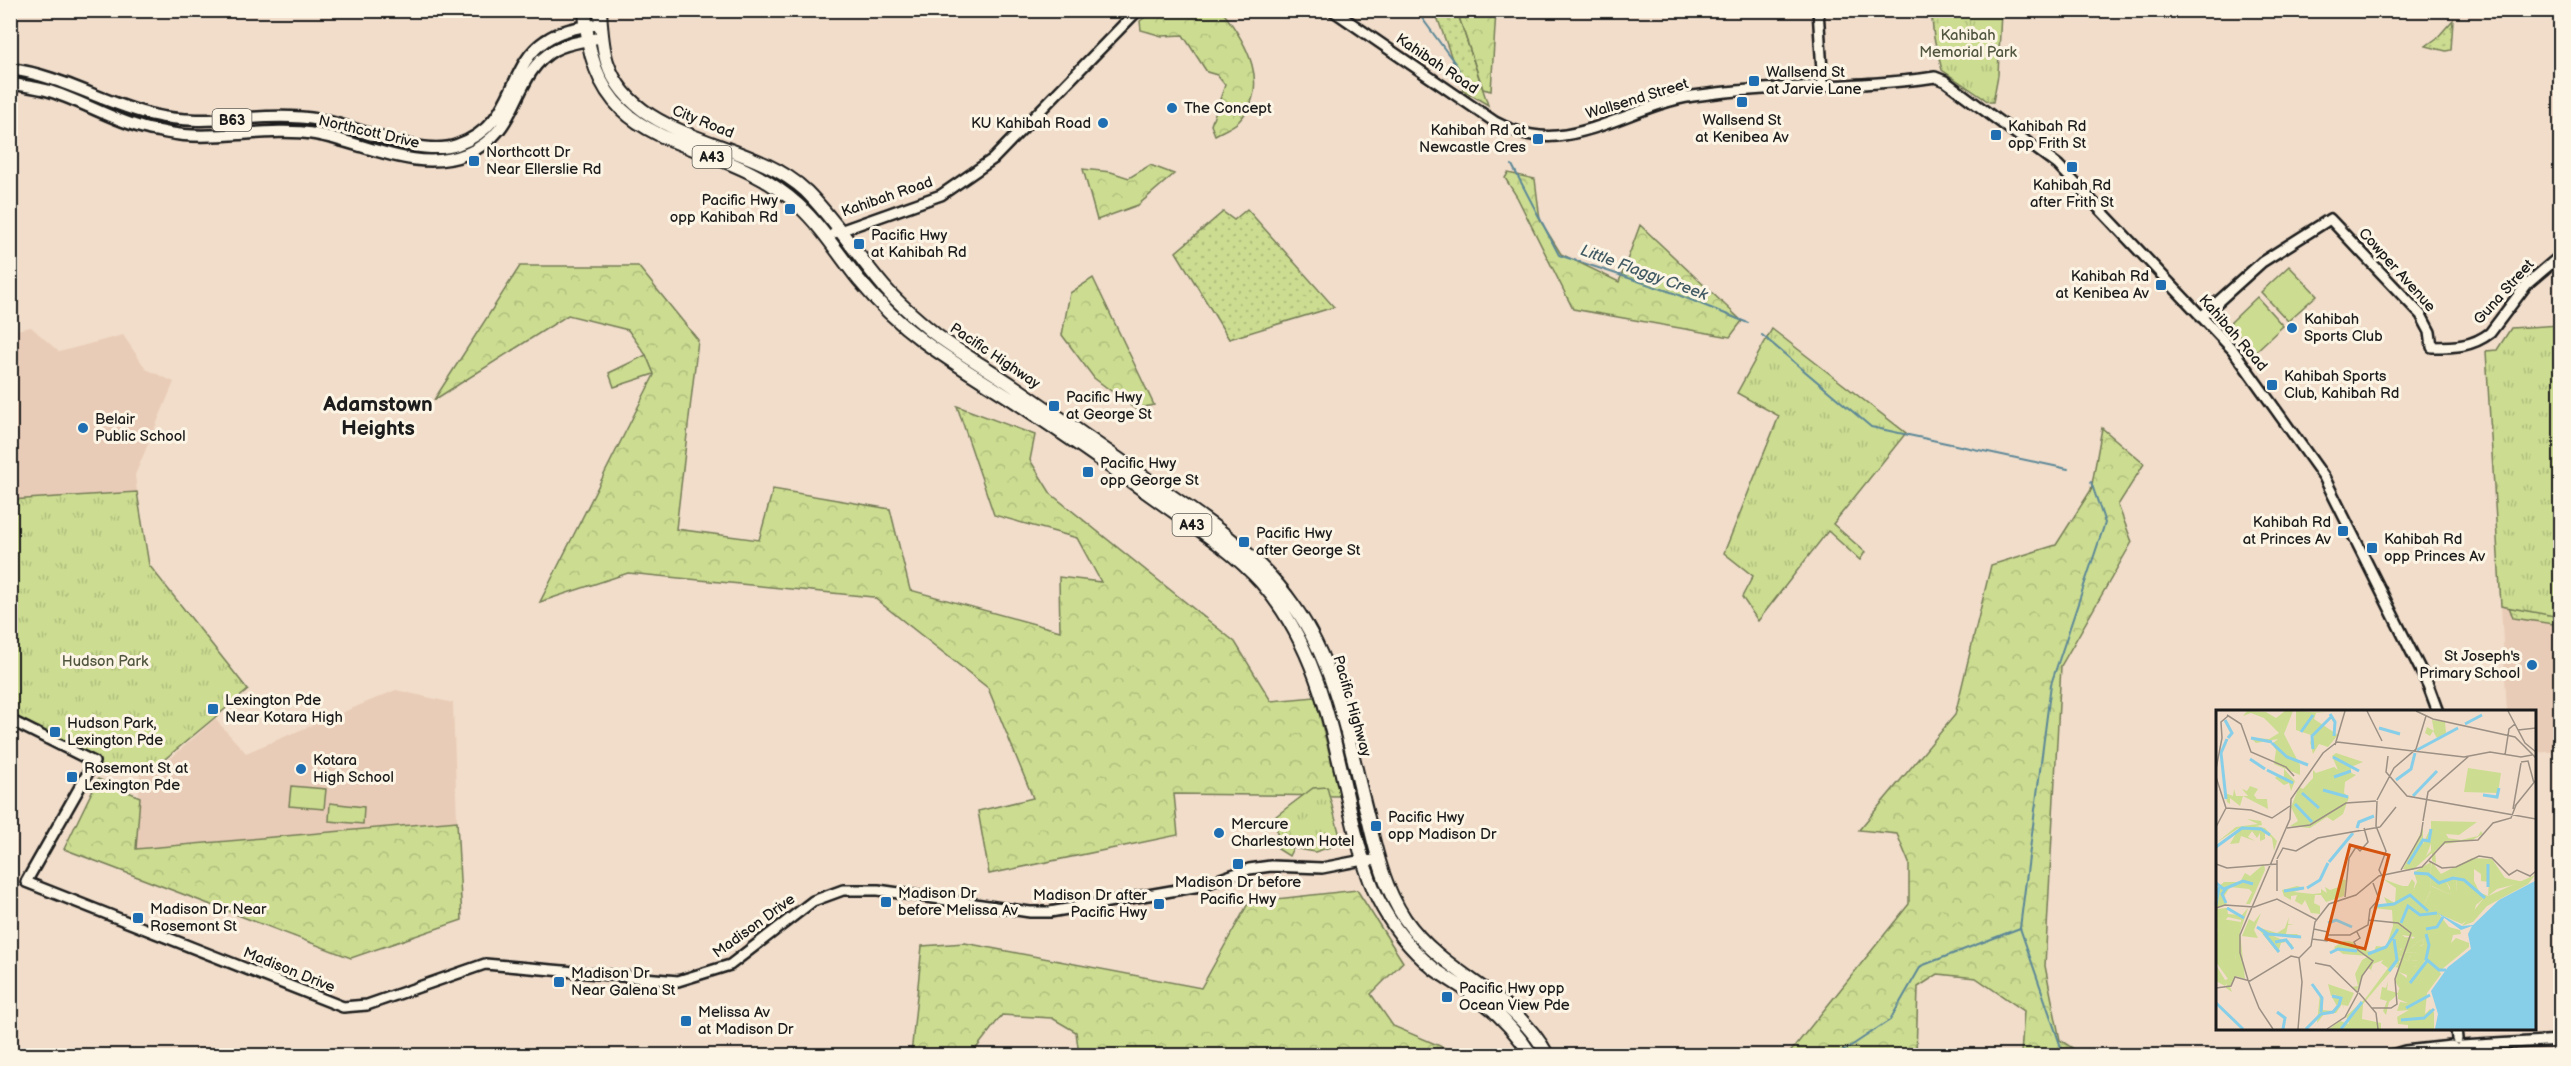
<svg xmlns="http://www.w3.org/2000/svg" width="2571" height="1066" font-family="'Balsamiq Sans',sans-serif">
  <defs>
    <pattern id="grass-dots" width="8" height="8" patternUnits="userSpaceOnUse" patternTransform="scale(1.5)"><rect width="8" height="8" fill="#ccdd91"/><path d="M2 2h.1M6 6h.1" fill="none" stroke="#afbd7c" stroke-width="1.8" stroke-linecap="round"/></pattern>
    <pattern id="forest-crowns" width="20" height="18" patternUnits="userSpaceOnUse" patternTransform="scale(1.5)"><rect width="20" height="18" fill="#ccdd91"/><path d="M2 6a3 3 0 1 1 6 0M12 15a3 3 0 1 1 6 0" fill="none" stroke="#afbd7c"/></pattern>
    <pattern id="park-tufts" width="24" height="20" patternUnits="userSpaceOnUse" patternTransform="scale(1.5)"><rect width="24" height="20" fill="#ccdd91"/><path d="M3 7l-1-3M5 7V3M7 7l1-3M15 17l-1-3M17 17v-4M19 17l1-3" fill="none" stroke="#afbd7c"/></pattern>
  </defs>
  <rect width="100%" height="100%" fill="#f1ddca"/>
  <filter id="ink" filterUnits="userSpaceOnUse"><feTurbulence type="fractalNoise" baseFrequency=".0167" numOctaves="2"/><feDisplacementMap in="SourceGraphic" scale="12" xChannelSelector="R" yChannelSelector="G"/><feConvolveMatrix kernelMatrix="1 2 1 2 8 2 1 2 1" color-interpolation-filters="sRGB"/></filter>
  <g filter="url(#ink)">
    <path fill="#e9ccb7" d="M31,327L59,352L123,335L146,369L174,382L135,475L137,492L11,500V331Z
      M2501,606L2560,617V751L2534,753V712H2507Z
      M396,690L453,703L457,821L135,849L140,771L154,768L171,758L215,719L246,753Z"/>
    <path fill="url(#grass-dots)" stroke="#747c56" stroke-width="1.5" d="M1435,11H1457L1488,105L1463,90Z
      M2453,20L2451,50L2446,51L2426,46L2437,38Z
      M1247,209L1334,307L1229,339L1176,252L1223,212L1234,220Z"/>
    <path fill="url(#forest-crowns)" stroke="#747c56" stroke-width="1.5" d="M1153,11H1222C1246,42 1272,86 1239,121C1233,127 1222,131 1215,135L1211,125L1225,85L1217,75L1207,72L1183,35L1162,36L1141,30L1140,21Z
      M1457,11H1496L1491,91L1483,89Z
      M1150,165L1174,174L1138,205L1097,220L1083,169L1111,172L1129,178Z
      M1508,173L1535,179L1540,220L1561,254L1619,282L1640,225L1742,321L1730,337L1573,309L1517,197L1505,178Z
      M520,266H638L698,340L676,529L759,540L773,489L890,509L910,590L1060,631L1059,577L1101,582L1077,538L994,515L957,406L1035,435L1030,460L1051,494L1235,642L1271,701L1315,697L1340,796L1174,794L1178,835L989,874L978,811L1033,798L988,688L873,597L628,573L540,602L654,375L646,355L628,330L568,315L434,400Z
      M1093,278L1154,405L1135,409L1094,378L1062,335L1070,293Z
      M2102,428L2144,464L2118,505L2132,542L2061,666L2045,966L2060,1040L2083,1055H2021L2024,1011L1976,978L1938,974L1918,987L1916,1055H1788L1909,904V863L1897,834L1859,830L1955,715L1991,565L2056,545L2091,490Z
      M2560,576V625L2513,618L2507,601Z
      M98,779L140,797L136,849L457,821L462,920L351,958L64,849Z
      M1357,890L1403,962L1371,994L1393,1026L1461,1055H1079L1076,1032L1052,1018L1002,1015L971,1055H911L922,946L965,943L1201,988L1249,902Z"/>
    <path fill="url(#park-tufts)" stroke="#747c56" stroke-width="1.5" d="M1931,11H2001L1998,75L1993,102H1989L1942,70L1934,38Z
      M2560,325V617L2501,606L2486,351L2497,350L2511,328Z
      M1772,329L1906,433L1833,524L1865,552L1860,560L1828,531L1758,621L1742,597L1753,576L1724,553L1779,416L1737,393Z
      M646,355L654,374L614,387L609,373Z
      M137,492L149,565L248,690L154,768L132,772L111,771L11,720L10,500Z
      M1327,787L1341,840L1340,844L1315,852L1293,848L1289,856L1278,849L1276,816L1313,788Z"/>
    <path fill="#ccdd91" stroke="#747c56" stroke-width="1.5" d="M2289,266L2317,295L2288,321L2261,292Z
      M2257,297L2283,326L2255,352L2229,324Z
      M291,786L326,789L324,809L289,806Z
      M330,803L364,807L363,824L329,821Z"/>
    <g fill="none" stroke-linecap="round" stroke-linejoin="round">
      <path stroke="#5c8797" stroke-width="2" d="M1416,10L1457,66L1465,87
        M1512,165L1559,255L1671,292L1748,323
        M1762,335L1871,427L2068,469
        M1836,1056L1890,1020L1921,966L2020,928
        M2064,1056L2020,928L2051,684L2105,523L2091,482"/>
      <defs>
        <path id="secondary" d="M1332,10L1495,122C1514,132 1535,138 1557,136C1604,131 1646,103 1693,96C1773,84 1855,89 1935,77L1945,81L2058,165L2233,350L2324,477L2428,685L2438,712
          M1818,10L1823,86
          M834,233L941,195L993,159L1138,10
          M2201,317L2262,262L2330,219L2421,315L2430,332L2432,347C2454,347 2472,347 2490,333L2527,284L2560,256
          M10,720L94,762L26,882L343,1007L367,1005L485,964L678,981L730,965L813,901L843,890H878L1030,912H1050L1200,886L1249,869L1271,866L1322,868L1363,860L1378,861
          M2456,1028L2457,1039
          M2388,1056L2405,1051L2451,1046L2458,1051L2462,1046L2560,1040"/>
        <path id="primary" d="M10,69C60,75 105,104 153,115C209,128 265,110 320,120C358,127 420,158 457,145C516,125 506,67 545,41C562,29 581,27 601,24
          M10,83C22,86 35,87 46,90C81,100 113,121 148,129C160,131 172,134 184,135C227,139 272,127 315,134C363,142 417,174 466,154C523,130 510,76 554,50C569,42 587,41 602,37"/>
        <path id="highway" d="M585,10C591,164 714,127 798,205C822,227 839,255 859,280C877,302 900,324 923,341C953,363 985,382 1016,402C1064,434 1110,466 1156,499C1192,525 1231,549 1261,582C1319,648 1332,732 1351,814C1358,843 1365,872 1378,899C1391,925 1410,949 1433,968C1449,980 1466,989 1482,1001C1502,1016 1518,1035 1532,1056
          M600,10C601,27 602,46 607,62C634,144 749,137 806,191C836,221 858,257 886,289C900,305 918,320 935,334C960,353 989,369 1015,387C1066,422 1117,458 1167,493C1215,526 1261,558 1294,606C1338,668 1350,750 1369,822C1377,856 1385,889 1405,919C1445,977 1513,991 1548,1056"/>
      </defs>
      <use href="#secondary" stroke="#1c1c1c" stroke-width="14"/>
      <use href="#primary" stroke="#1c1c1c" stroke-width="15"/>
      <use href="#highway" stroke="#1c1c1c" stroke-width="16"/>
      <use href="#secondary" stroke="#fcf5e5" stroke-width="9"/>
      <use href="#primary" stroke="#fcf5e5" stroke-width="10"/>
      <use href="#highway" stroke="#fcf5e5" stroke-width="12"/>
    </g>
  </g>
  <g fill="#1f6fb2" stroke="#fcf5e5" stroke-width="2">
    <rect x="1748" y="75" width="12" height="12" rx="3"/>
    <rect x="1736" y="96" width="12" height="12" rx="3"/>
    <circle cx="1172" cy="108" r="6"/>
    <circle cx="1103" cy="123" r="6"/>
    <rect x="1990" y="129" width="12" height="12" rx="3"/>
    <rect x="1532" y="133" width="12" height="12" rx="3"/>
    <rect x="468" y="155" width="12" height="12" rx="3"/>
    <rect x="2066" y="161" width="12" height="12" rx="3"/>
    <rect x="784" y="203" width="12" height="12" rx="3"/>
    <rect x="853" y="238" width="12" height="12" rx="3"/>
    <rect x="2155" y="279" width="12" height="12" rx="3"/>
    <circle cx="2292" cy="328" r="6"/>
    <rect x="2266" y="379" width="12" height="12" rx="3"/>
    <rect x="1048" y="400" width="12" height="12" rx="3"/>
    <circle cx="83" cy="428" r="6"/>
    <rect x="1082" y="466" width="12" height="12" rx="3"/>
    <rect x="2337" y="525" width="12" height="12" rx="3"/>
    <rect x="1238" y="536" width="12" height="12" rx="3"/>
    <rect x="2366" y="542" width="12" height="12" rx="3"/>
    <circle cx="2532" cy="665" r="6"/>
    <rect x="207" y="703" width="12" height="12" rx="3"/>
    <rect x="49" y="726" width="12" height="12" rx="3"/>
    <circle cx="301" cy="769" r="6"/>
    <rect x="66" y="771" width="12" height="12" rx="3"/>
    <rect x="1370" y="820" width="12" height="12" rx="3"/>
    <circle cx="1219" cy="833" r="6"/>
    <rect x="1232" y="858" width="12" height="12" rx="3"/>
    <rect x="880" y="896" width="12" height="12" rx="3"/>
    <rect x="1153" y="898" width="12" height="12" rx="3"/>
    <rect x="132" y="912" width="12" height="12" rx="3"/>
    <rect x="553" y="976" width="12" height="12" rx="3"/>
    <rect x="1441" y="991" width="12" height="12" rx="3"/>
    <rect x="680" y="1015" width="12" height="12" rx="3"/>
  </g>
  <g text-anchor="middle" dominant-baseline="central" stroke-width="6" stroke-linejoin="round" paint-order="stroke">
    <g fill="#fcf5e5" stroke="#5f5d58" stroke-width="1.5">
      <rect x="212.5" y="109" width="39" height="22" rx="4.5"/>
      <rect x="692.5" y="146" width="39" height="22" rx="4.5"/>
      <rect x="1172.5" y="514" width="39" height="22" rx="4.5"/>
    </g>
    <g font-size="14" font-weight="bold" fill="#1c1c1c">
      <text x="232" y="120">B63</text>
      <text x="712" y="157">A43</text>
      <text x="1192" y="525">A43</text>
    </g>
    <g font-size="15" fill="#51563f" stroke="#fcf5e5">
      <text x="1968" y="35">Kahibah<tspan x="1968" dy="17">Memorial Park</tspan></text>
      <text x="105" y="661">Hudson Park</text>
    </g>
    <g font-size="15" fill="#1c1c1c" stroke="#fcf5e5">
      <text transform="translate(1437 64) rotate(34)">Kahibah Road</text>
      <text transform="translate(1637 99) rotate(-17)">Wallsend Street</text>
      <text transform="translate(703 122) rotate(22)">City Road</text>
      <text transform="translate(369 132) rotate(13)">Northcott Drive</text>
      <text transform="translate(887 197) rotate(-19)">Kahibah Road</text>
      <text transform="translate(2397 270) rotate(48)">Cowper Avenue</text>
      <text transform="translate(2504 292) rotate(-48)">Guna Street</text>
      <text transform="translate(2233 333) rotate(49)">Kahibah Road</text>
      <text transform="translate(995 356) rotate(34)">Pacific Highway</text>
      <text transform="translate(1352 706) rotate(74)">Pacific Highway</text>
      <text transform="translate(754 926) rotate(-36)">Madison Drive</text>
      <text transform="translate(289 970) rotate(22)">Madison Drive</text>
    </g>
    <g font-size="15" fill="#1c1c1c" stroke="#fcf5e5" text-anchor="start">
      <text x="1766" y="72">Wallsend St<tspan x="1766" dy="17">at Jarvie Lane</tspan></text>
      <text x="1184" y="108">The Concept</text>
      <text x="1742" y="120" text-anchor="middle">Wallsend St<tspan x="1742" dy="17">at Kenibea Av</tspan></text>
      <text x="1091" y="123" text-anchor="end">KU Kahibah Road</text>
      <text x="2008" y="126">Kahibah Rd<tspan x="2008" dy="17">opp Frith St</tspan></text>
      <text x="1526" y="130" text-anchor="end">Kahibah Rd at<tspan x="1526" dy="17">Newcastle Cres</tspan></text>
      <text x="486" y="152">Northcott Dr<tspan x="486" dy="17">Near Ellerslie Rd</tspan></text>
      <text x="2072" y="185" text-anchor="middle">Kahibah Rd<tspan x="2072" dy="17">after Frith St</tspan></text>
      <text x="778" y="200" text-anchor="end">Pacific Hwy<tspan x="778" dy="17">opp Kahibah Rd</tspan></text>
      <text x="871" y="235">Pacific Hwy<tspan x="871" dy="17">at Kahibah Rd</tspan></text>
      <text x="2149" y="276" text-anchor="end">Kahibah Rd<tspan x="2149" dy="17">at Kenibea Av</tspan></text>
      <text x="2304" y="319">Kahibah<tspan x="2304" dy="17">Sports Club</tspan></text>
      <text x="2284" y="376">Kahibah Sports<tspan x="2284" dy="17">Club, Kahibah Rd</tspan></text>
      <text x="1066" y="397">Pacific Hwy<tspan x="1066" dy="17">at George St</tspan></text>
      <text x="95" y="419">Belair<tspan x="95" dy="17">Public School</tspan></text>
      <text x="1100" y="463">Pacific Hwy<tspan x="1100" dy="17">opp George St</tspan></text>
      <text x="2331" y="522" text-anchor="end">Kahibah Rd<tspan x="2331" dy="17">at Princes Av</tspan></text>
      <text x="1256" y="533">Pacific Hwy<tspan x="1256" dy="17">after George St</tspan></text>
      <text x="2384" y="539">Kahibah Rd<tspan x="2384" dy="17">opp Princes Av</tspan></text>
      <text x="2520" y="656" text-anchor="end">St Joseph's<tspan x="2520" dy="17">Primary School</tspan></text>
      <text x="225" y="700">Lexington Pde<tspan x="225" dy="17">Near Kotara High</tspan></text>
      <text x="67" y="723">Hudson Park,<tspan x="67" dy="17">Lexington Pde</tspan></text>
      <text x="313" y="760">Kotara<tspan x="313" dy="17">High School</tspan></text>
      <text x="84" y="768">Rosemont St at<tspan x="84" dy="17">Lexington Pde</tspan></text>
      <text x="1388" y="817">Pacific Hwy<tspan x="1388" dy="17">opp Madison Dr</tspan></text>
      <text x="1231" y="824">Mercure<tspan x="1231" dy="17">Charlestown Hotel</tspan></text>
      <text x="1238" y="882" text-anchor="middle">Madison Dr before<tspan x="1238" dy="17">Pacific Hwy</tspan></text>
      <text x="898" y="893">Madison Dr<tspan x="898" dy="17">before Melissa Av</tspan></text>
      <text x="1147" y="895" text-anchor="end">Madison Dr after<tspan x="1147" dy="17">Pacific Hwy</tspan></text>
      <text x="150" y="909">Madison Dr Near<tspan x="150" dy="17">Rosemont St</tspan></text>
      <text x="571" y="973">Madison Dr<tspan x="571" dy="17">Near Galena St</tspan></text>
      <text x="1459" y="988">Pacific Hwy opp<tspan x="1459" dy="17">Ocean View Pde</tspan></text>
      <text x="698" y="1012">Melissa Av<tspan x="698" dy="17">at Madison Dr</tspan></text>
    </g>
    <g font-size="16" font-style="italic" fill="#415a64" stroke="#fcf5e5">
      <text transform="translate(1644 273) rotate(20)">Little Flaggy Creek</text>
    </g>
    <g font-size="21" font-weight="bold" fill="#1c1c1c" stroke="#fcf5e5">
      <text x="378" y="404">Adamstown<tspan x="378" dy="24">Heights</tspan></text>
    </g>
  </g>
  <g transform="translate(2216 710)">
    <rect width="320" height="320" fill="#f1ddca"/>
    <path d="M215,111L261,112L243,125L230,124L233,129L198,158L215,141ZM215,152L218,171H230L234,180L235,168L240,166L241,182L233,184L216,176L215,181L208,196L214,181ZM319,165L312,174L271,196L257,212L246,216L267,189L265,183L272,186ZM207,196L202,221L195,227L200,233L207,229L208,234L204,236L210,239L209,247L199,234L189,243L199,242L209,250L203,261L196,257L202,256V250L195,251L194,245L192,251L188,249L192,254L183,262L192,269L190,278L185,281L179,271L183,258L179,257L186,250L181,239L185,240L187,233L189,234L188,241L193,231L181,228L195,227L186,215L199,222ZM0,208L25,212L19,251L8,249L4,242Z" fill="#ccdd91"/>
    <path d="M31,1L50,2L60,8L69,1H77L68,24L84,55V65L58,54L60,40L56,34L62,29L40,33L35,28L53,29L63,23L48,8L35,3L27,6ZM80,1L110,3H100L98,9L122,25L112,37L103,34L97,44L94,32L98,26L80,20ZM120,43L147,52L135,57V63L140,65L129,72L128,83L133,87L127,104L117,111L111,107L94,118L74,116L82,111L75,97L83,77L87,79L97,68V60L100,63L118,57L122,60L116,46ZM68,59L79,71L75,81L73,73L68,75L59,68L62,65L51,60L68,67ZM34,76L42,79L38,85L41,89H51L52,99L27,86L24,96L14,88V94L11,92L9,83L17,86L18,79L20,86H32L26,79L31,81ZM31,109L45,111L46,115L40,116L49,118L61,131L58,141L56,128L49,123V129L44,131V123L41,128L36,121L32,127L39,131L25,126L23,133L14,134L23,118L0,133L20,117L42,114ZM207,118V134L214,119V130L223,133L230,128L245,130L262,126L265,121L267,124L256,130L229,134L219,141L220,153L216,151V131L209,149L197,160L187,159ZM256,148L276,149L289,168L308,172L281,179L272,186L273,172L265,171V164L258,159V171L267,189L260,195L257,206L246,214L223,204L233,217L244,220L245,224L237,225L235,233L240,228L253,233V237L225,260L222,258L225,264L211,283L209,304L214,299L218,302V319H192V315L182,314L181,307L193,300L181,301L184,292L192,293L182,289V284L173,292L170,305L167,301L171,291L164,289L166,277L170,278L172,271L171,280L182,283L183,279L190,278L191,265L183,262L191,254L188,249L192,251L194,245L196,251L202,250V256L197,257L203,260L209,251L199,242L189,243L199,234L204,237L208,234L207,229L200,233L194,231L199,227L186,225L193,230L188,242V236L182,241L185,246L188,244L187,247L183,246L187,250L183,251L184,255L181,254L147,294L146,309L165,313V319H113L124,311L133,314L130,306L149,289L172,258L165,253L167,250L157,254L155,260L159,262L152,258L149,261L141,281L135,277L142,276L139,264L146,250L153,246L127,244L118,237L128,231L132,235V231L137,233L140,240L158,242L160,236L170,237L177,216L176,200L156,198L171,194L168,187L179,193L180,178L167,169L186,176H192L196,169L199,173L197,181L201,172L198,162L215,152L214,181L208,195L215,181V176L233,184L241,181L240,166L235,168L236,181L230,171H215L216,152L225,164ZM48,154L49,160L34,194H30L36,182L33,179L14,177L7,188L11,194L0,198L1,178L8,172H24L29,163L34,166ZM124,169L130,170L128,186L110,192L105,185H99L98,193L104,196V204L95,203L89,190L86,195L79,191L81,185L75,186V190L68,186L66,180L81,176L89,178L78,182L97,184L105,183V179L111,183L109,177L114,180L123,177ZM11,198L12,204L26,205L32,198L24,222L29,269L20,266L14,277L16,282L10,278L11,273L9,276L0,271V255L9,270L12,269L0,252V223L4,220L9,248L14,250L15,243L19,251L18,239L20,250L19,222L25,215L16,214L25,213V210L12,207L4,216L5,209L0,208V199ZM45,203L38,220L42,228L26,226L33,209L38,212ZM73,207L72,214H78L72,215L70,224H81L86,228L55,225L76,234L77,239L70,232L65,233L62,243L41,217L61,223L69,218ZM112,274L138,283L132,296L127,295L128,299L126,294L120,303H109L101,313L104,283L107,300L116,301L121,296L116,287L120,284L115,286Z" fill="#ccdd91"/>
    <path d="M181,175L198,178L183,201L180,195ZM128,231L137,232L143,239L160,242L158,250L142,240L133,244L117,238H124Z" fill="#ccdd91"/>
    <path d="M216,10L229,12L230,23L221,28L217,21L214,26L209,23L211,17L218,21ZM252,58L285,63L282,83L248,82Z" fill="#ccdd91"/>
    <path d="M319,171V319H219L222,304L215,281L232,257L255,239L252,224L256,216L245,220L220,202L246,216L257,215L283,190Z" fill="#87cee9"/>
    <path fill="none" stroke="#87cee9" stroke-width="3" d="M114,4L119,12L118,26M9,10L16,23L12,28M249,14L266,5M163,18L184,24M85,22L97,5M35,28L56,32M56,33L71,47L92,55M97,39L96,26L115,7M201,40L242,18M117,47L143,61M34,49L49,59M51,60L77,73M118,67L135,61M180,70L195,59L199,43M107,80L132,87M86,83L103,98M267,85L281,87L283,78M197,86L221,61M10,89L5,43L11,29M79,94L96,112M141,118L143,112L158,106M0,137L26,118L45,119L54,125M113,152L137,123M192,154L207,130L213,131L215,119M272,154V177M198,163L212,164L223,173L237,168L248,170L269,188M0,173L9,180L6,184L10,193M91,178L104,170L112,153M8,179L27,171L37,174M68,181L88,178M0,195L3,177M160,196L178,194L194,185L212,201M11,198L28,208M112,213L120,210L136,217M185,213L192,196L204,205L221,203M41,217L52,224L85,227M210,219L221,217L227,207M48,223L63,242M210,224L213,235L210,249L223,260H230M59,232L70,230L77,239M114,243L122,239L141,241M152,244L170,237L182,219M173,261L181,250L178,229M194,273L211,251M96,274L106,288L105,302M0,293L27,319M190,298L214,285M61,302L69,308L67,319M185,310L208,308L218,299M90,319L105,304L117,302L123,295L125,288L116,286M125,319L146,292"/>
    <path fill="none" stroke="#9c9084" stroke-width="1.5" d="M151,1L166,31M200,1L217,9L299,27L320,48M292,1L309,33L320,42M11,5L25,14L35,42L70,57L78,66M302,20L320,18M121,32L248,47L274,42L305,47L316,45M119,35L129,1M289,45L293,19L299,14M172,46L170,62L191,86L320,109M305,52L312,51L318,73M0,59L6,28L5,12L12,6M0,67L10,98M161,90L178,58L200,39L210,6M161,91L160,116L170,141L163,160L166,166M299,96L320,70M10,98L35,100L56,108L74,96M297,99L305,53M207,111L212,82L253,46M0,117L10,98M164,117L180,97M71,118L94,115L130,93L160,91M61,149L67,138L80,141L102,128L164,117M213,151L226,158L240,157L263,146L276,148L293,165L301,160L314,166L320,161M0,154L11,158L61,154M185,160L205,125L207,112M61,181V150M129,187L133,148L140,137L144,141L152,132L148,118M0,198L9,195L38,197L61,189L101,210M153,210L182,213L195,223L179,269L181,294L175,298H156M141,222L144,228L138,232L142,240L157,251L146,266L142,282M112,225H134L152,215L154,199L163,189L157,173M96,229L111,231L112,222L98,219M99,253L114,256L142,283M0,278L15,276L19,267L34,271L75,246L84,248M143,283L160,303L162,319M57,319L43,298L32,270L24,243V225L74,109L75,89L107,43L121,32M82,319L86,272L83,248L95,236L99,212L113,194L140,185L163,166L206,157L229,132L262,130L277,113L295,108L300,95M111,319L129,307L142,283"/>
    <path fill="#d4530e" fill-opacity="0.15" stroke="#d4530e" stroke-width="3" d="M134,135L173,145L149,239L110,229Z"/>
    <rect width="320" height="320" fill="none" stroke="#1c1c1c" stroke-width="3"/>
  </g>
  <rect width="2571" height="1066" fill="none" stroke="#fcf5e5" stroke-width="36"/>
  <rect x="18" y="18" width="2535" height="1030" fill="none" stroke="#1c1c1c" stroke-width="2" filter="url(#ink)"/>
</svg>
